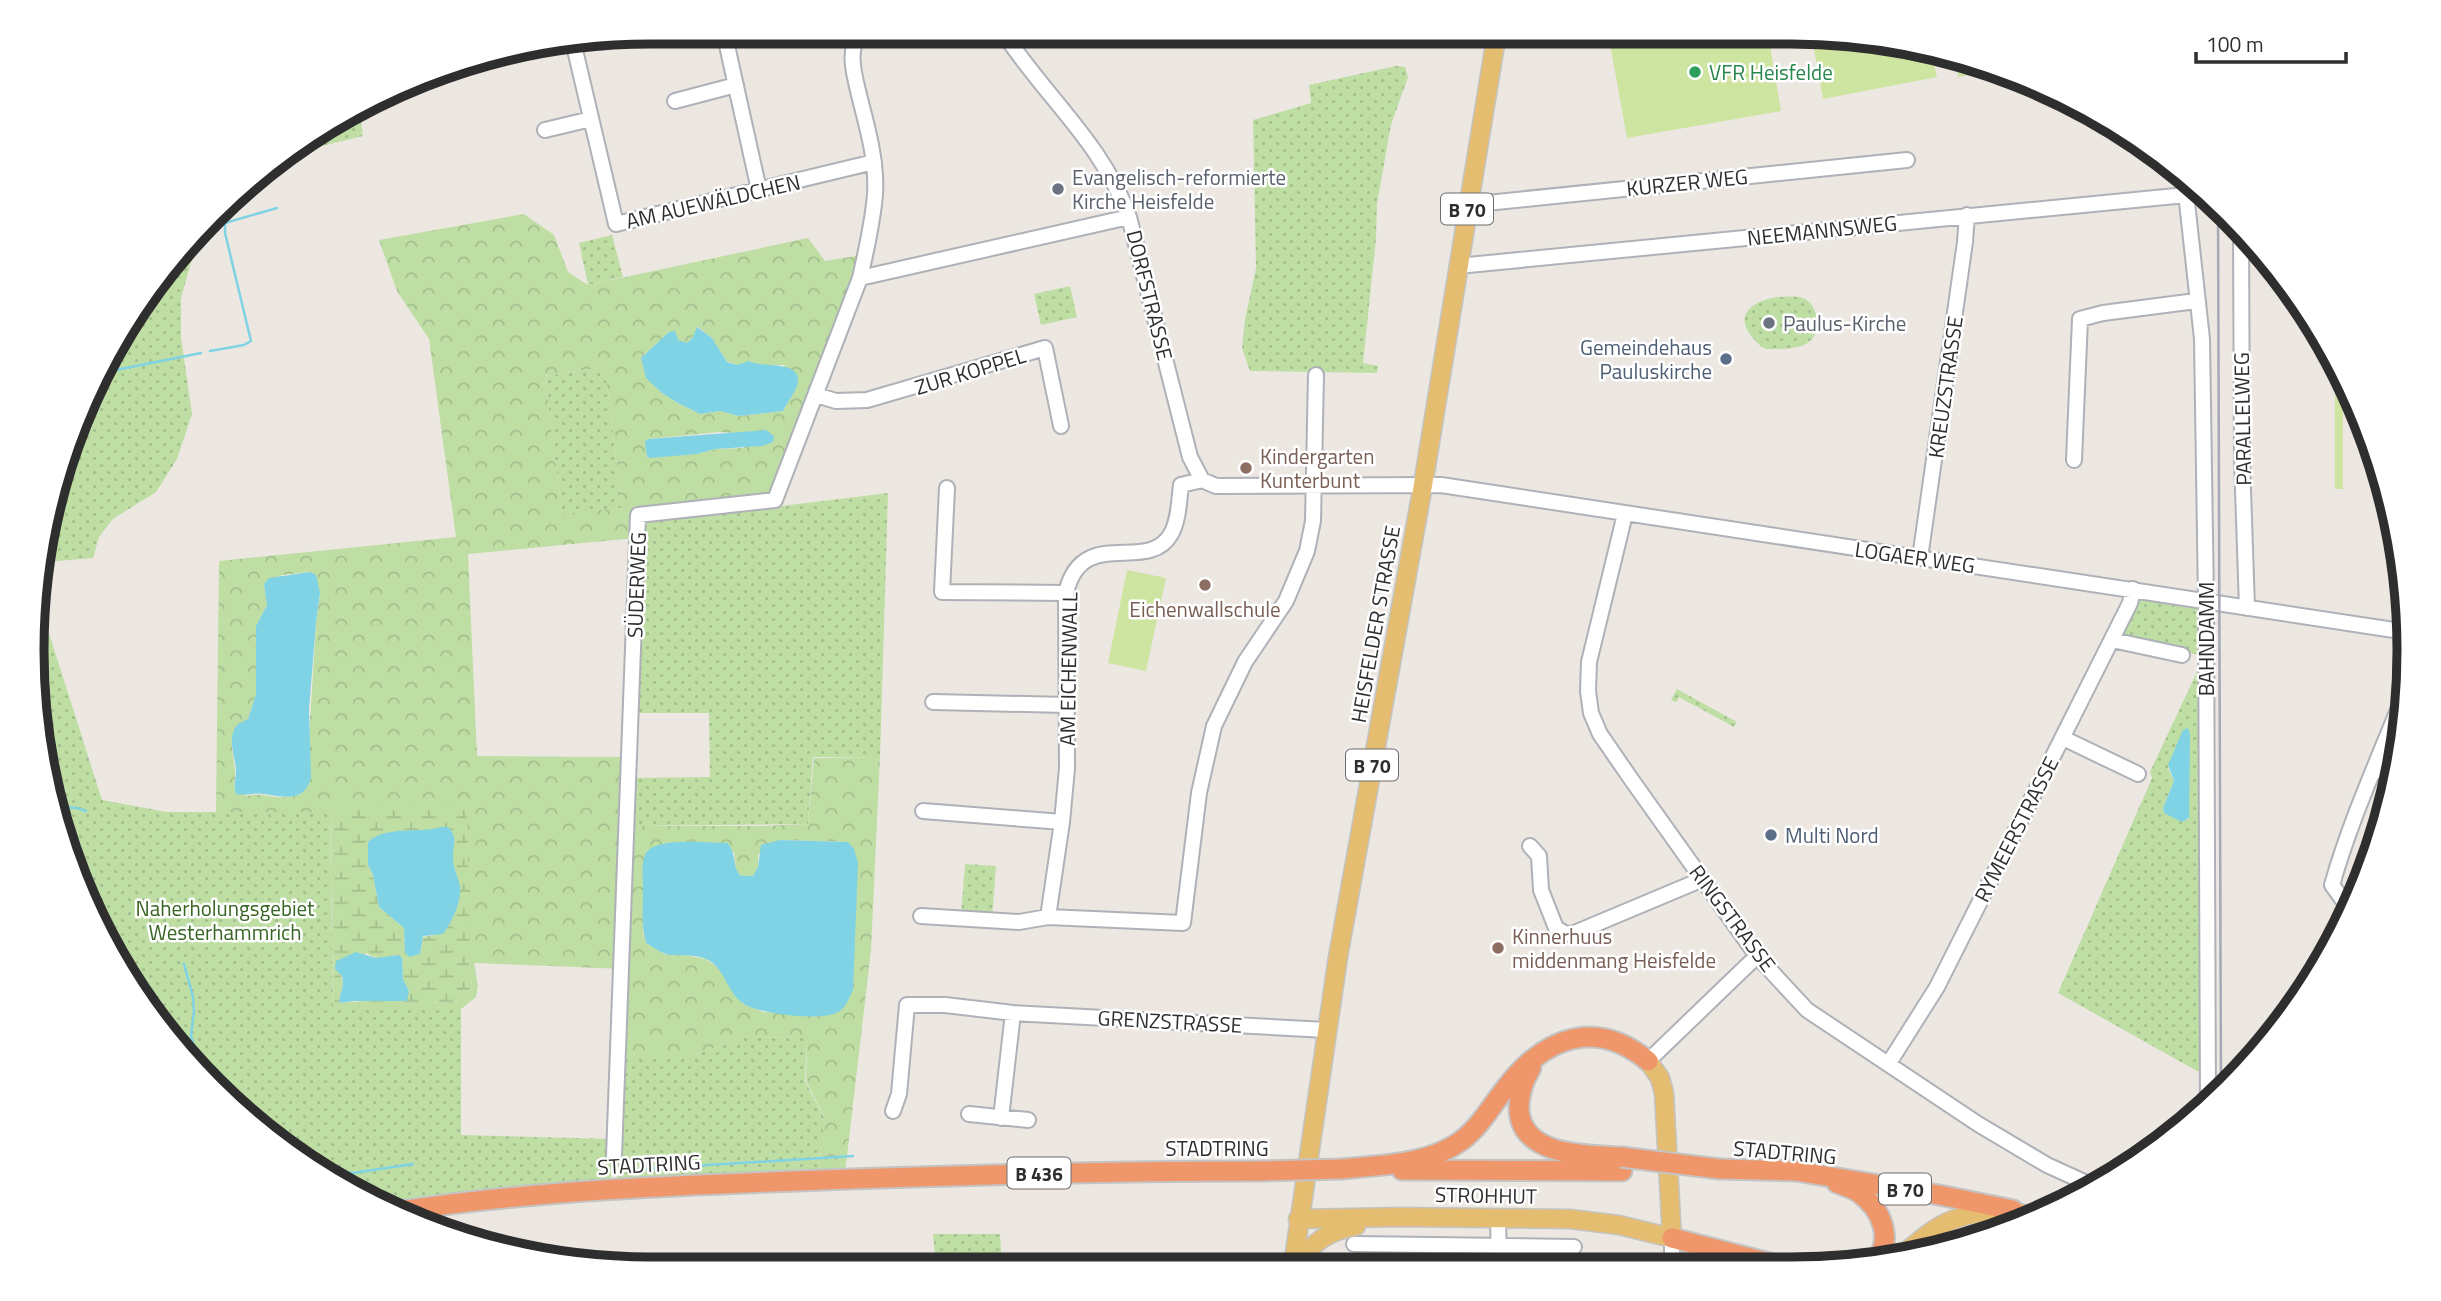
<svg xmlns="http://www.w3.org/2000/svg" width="2441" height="1301" font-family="'Titillium Web',sans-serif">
  <defs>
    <pattern id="grass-dots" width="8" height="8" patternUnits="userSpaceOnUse" patternTransform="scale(1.75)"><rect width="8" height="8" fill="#bedea4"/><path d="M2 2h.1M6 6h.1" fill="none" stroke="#a4bf8e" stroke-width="1.8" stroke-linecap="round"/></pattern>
    <pattern id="forest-crowns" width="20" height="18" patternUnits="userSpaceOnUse" patternTransform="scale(1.75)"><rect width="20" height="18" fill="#bedea4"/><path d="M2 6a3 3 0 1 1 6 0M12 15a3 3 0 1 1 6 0" fill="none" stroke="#a4bf8e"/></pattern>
    <pattern id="wetland-marsh" width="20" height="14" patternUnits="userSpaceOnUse" patternTransform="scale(1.75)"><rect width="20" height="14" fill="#bedea4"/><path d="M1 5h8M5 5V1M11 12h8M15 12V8" fill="none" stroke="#a4bf8e"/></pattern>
  </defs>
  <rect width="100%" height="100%" fill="#ede7e2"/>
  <path fill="url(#grass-dots)" fill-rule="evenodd" d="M1396,66L1405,67L1408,77L1391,125L1377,204L1376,239L1363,363L1378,366L1377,373L1250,371L1242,348L1245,319L1256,268L1253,120L1311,103L1309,85Z
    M360,113L363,136L281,156Z
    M612,235L623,277L588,285L579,243Z
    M197,241L181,298V338L192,414L177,459L156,492L113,519L99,537L93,558L46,562L52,491L136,307Z
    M1070,286L1077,317L1041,325L1034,294Z
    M1777,297C1785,297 1797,295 1805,299C1819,307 1822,332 1809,342C1799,350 1779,349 1766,349C1760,346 1757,343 1753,338C1732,314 1754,301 1777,297Z
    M605,367L622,508L562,515L545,376Z
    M888,493L880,757H813L808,824L627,826L629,778L710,777L709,713H632L641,528L651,518L782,506Z
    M2142,592L2203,605L2200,655L2118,640Z
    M41,608L102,800L167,812H330L333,1009H461V1135L613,1139L611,1179L463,1193L384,1204L341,1187L185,1059L79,888L33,691Z
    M2204,657L2206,1072L2197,1071L2058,993L2152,778L2150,772ZM2189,731V818L2188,820L2163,811V808L2174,781L2168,768Z
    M1677,689L1737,722L1734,727L1679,697L1676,702L1671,700Z
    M965,864L996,866L992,918L961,916Z
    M742,1037L807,1038L805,1081L825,1119L818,1174L617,1180L620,1057H689Z
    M933,1234H1000L1002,1267H936Z"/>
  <path fill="url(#forest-crowns)" fill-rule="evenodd" d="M524,214L554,235L568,272L588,285L808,238L825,261L856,256L855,280L770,495L636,507L635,538L468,554L477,756L627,757V826H761L808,824L814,758L880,757L871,950L845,1173L818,1174L825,1118L806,1081L807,1038L742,1037L689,1057H620L623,969L474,963L478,986L476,997L461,1009H333L330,812H216L219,561L456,537L429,339L397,291L379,240ZM698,327L712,338L726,361L737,365L749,362L755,365H784L797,385L783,411L739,416L720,411L700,414L676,402L662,393L646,377L641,358L669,332H675L678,340L687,343L693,337ZM605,367L622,508L562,514L545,376ZM719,432L735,433L744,448L715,449L697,454L645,441L648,439ZM310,572L320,593L316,623L309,738L301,794C293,796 285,798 277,797C265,796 259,793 247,796L234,786C240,760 218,733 248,719L256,694V626L267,605L264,584L282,575ZM331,807L470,960L468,968L472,985L463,999L449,1002L334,1007ZM780,840L848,842L828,1015L763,1012L742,1003L720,969L706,959L683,955H667L646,943L643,932V871L667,843L734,852L736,871L741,876H753L758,867V855Z"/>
  <path fill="url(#wetland-marsh)" fill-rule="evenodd" d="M467,806L470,960L468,968L472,985L463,999L449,1002L334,1008L331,807ZM441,827L456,839L453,858L460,889L459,898L434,935L423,937L420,954L405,953L404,928L379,907L373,875L368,865V842C386,825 419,834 441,827ZM367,953C376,961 385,958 395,955L402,958L403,979L409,991L398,1001H364L341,1003L339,1001L343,983L340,972Z"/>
  <path fill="#cee4a1" d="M1608,33H1768L1781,111L1627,138Z
    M1811,33H1831L1931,49L1937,77L1823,99Z
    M1954,54L1994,70L1958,77Z
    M2335,359L2343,372V489H2335Z
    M1127,570L1166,578L1146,671L1108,663Z"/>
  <path fill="#80d3e4" d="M697,327L712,338L727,362L737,365L749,361C761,369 805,358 797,386C794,394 787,403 783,411L739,416L720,411L700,414L676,402L662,393L646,378L641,358L669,332L675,331L678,340L687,343L693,337Z
    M766,430L774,436L773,442L762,446L715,449L697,454L650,458L647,457L645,441L648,439Z
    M310,572L316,575L320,593L316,623L309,709L311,777C305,803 284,797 264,794C254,792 248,796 236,794C233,785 236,779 236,770C235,754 226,738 238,724L248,719L256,694V626L267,605L264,584L269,578Z
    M2188,728L2190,734L2189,818L2182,822L2164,813L2163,808L2174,781L2168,765L2183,730Z
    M441,827H448C459,838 452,845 453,858C453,868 458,877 460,886C462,900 452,923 443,934L423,936L420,954L410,957L405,953L404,928L379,907L373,875L368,865V842C386,825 419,834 441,827Z
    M780,840L848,842L854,849L858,863L853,990C849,998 846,1008 838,1012C821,1022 760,1014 744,1004C726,993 726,968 706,959C695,954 681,956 669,955C661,953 653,947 646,943C641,925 643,906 643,888C643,878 641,865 645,855C652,836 710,843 728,843C737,856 732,867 741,876H753L758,867L761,845Z
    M356,952L376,958L399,955L402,958L403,979L409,991L407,1001H355L341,1003L339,1001L343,984L342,976L335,969L336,961Z"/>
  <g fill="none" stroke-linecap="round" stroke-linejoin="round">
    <path stroke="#80d3e4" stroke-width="2.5" d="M527,52V55
      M210,351L244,345L251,341L225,233V223L277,208
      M106,372L201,353
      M60,807L77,808L86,811
      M184,964L193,997L194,1011L191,1036L194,1046L217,1071L233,1098
      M321,1170L353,1173L413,1164
      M627,1170L853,1156"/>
    <defs>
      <path id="minor" d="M724,32L759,190
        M838,32L855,39
        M1003,32C1045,97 1102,142 1129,217L1190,457L1202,480L1216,486L1441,485L2407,632
        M575,50L616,224L874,162
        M675,101L736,85
        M545,130L591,119
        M2184,175L2202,339L2206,601L2208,1105
        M1467,205L1907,160
        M2241,230L2242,460L2247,608
        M1458,266L2186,195
        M860,278L1129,217
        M816,395L836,401L867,400L1045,348L1061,426
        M2074,460L2080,319L2103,313L2196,301
        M947,488L942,592L1066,593
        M1625,514L1589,662L1588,691L1591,713L1600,734L1631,779L1757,956L1807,1010L1978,1124L2047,1165L2093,1186
        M1920,558L1965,242L1967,215
        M2112,640L2182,655
        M933,702L1066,705
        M2063,738L2138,774
        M2375,770L2394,773
        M923,811L1062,822
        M1530,846L1539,856L1541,890L1556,928L1564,933L1572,934L1703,879
        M2351,906L2345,903L2332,885C2351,818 2380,756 2405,692
        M921,916L1019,922L1048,917L1062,822L1067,768L1066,593C1082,524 1148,575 1171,534C1179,520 1179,500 1181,485L1202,480
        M1048,917L1183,923L1199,793L1214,726L1245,662L1286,601L1307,551L1313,521L1316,375
        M1648,1061L1757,956
        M1889,1063L1937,987L2130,603L2133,589
        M893,1111L899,1094L907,1005H945L1013,1013L1326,1030
        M969,1114L1028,1120
        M1001,1118L1013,1013
        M614,1156L638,515L775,500L860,278C866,251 873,222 875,194C877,162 868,130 860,99C855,77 846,52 860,32
        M1498,1218L1499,1265
        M1672,1238V1265
        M1354,1244L1574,1247"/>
      <path id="major" d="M1298,1219L1400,1217L1570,1219L1619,1225L1672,1238L1664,1093L1660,1078L1648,1061
        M1898,1258C1909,1250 1918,1241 1928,1234C1957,1212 1998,1206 2032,1216
        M1293,1266L1338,957L1423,485L1497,32
        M1298,1266C1311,1242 1329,1231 1356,1226"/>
      <path id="highway" d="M1531,1068C1523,1081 1519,1094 1519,1109C1521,1157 1587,1155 1621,1157
        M1342,1169C1380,1165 1428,1165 1461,1141C1481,1126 1493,1103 1509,1084C1547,1036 1597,1019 1648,1061
        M1720,1169L1796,1171L1939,1195L2013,1210
        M1402,1170L1622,1171
        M1837,1183C1844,1186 1852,1188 1858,1192C1881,1208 1896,1241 1873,1264
        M400,1211C540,1190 681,1185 822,1180C969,1175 1115,1171 1262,1171
        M1672,1238L1777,1265"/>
    </defs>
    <use href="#minor" stroke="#aeb1b8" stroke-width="18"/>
    <use href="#major" stroke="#c4c4c4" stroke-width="21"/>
    <use href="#highway" stroke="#c4c4c4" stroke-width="23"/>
    <use href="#minor" stroke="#fff" stroke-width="14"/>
    <use href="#major" stroke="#e4bd70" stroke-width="18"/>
    <use href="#highway" stroke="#ef976b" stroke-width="19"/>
    <path stroke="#a5a9b6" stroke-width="2.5" d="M2218,206L2221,1094"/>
    <defs>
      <path id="highway-bridge" d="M1621,1157L1720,1169
        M1262,1171L1342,1169"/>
    </defs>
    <use href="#highway-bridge" stroke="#c4c4c4" stroke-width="23" stroke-linecap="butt"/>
    <use href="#highway-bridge" stroke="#ef976b" stroke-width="19"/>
  </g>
  <circle fill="#2e9e5b" stroke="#fff" stroke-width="2.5" cx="1695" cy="72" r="7"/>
  <g fill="#6b7280" stroke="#fff" stroke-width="2.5">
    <circle cx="1058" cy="189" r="7"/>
    <circle cx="1769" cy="323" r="7"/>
  </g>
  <g fill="#5c6f8a" stroke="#fff" stroke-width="2.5">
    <circle cx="1726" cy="359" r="7"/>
    <circle cx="1771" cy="835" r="7"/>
  </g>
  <g fill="#8d6e63" stroke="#fff" stroke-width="2.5">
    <circle cx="1246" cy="468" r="7"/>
    <circle cx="1205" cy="585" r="7"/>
    <circle cx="1498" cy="948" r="7"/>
  </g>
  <g text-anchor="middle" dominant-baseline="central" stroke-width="5" stroke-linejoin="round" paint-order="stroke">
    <g fill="#fff" stroke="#6d6d6d" stroke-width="2">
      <rect x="1441" y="193.5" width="52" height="31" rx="5"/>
      <rect x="1346" y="749.5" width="52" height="31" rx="5"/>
      <rect x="1007.5" y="1157.5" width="63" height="31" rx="5"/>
      <rect x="1879" y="1173.5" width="52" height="31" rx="5"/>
    </g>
    <g font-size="19" font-weight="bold" fill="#2e2e2e">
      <text x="1467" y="209">B 70</text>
      <text x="1372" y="765">B 70</text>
      <text x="1039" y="1173">B 436</text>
      <text x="1905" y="1189">B 70</text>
    </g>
    <g font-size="21" fill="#27864d" stroke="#fff" text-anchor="start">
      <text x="1709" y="72">VFR Heisfelde</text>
    </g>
    <g font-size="21" fill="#5b616d" stroke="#fff" text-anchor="start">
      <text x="1072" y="177">Evangelisch-reformierte<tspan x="1072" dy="24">Kirche Heisfelde</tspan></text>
      <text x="1783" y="323">Paulus-Kirche</text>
    </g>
    <g font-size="21" fill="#2e2e2e" stroke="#fff">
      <text transform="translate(1687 182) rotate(-6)">KURZER WEG</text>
      <text transform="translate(713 201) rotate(-13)">AM AUEWÄLDCHEN</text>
      <text transform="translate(1822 230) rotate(-6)">NEEMANNSWEG</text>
      <text transform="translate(1150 295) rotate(76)">DORFSTRASSE</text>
      <text transform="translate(970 371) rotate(-17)">ZUR KOPPEL</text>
      <text transform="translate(1945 387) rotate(-82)">KREUZSTRASSE</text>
      <text transform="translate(2242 419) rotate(-91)">PARALLELWEG</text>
      <text transform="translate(1915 557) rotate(8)">LOGAER WEG</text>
      <text transform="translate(636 585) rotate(-88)">SÜDERWEG</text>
      <text transform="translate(1375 624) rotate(-80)">HEISFELDER STRASSE</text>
      <text transform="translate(2206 639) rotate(-90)">BAHNDAMM</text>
      <text transform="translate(1068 669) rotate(-89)">AM EICHENWALL</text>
      <text transform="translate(2016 829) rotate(-63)">RYMEERSTRASSE</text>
      <text transform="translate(1733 918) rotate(53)">RINGSTRASSE</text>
      <text transform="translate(1170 1021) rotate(3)">GRENZSTRASSE</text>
      <text x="1217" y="1148">STADTRING</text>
      <text transform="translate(1785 1152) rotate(5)">STADTRING</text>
      <text transform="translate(649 1164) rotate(-3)">STADTRING</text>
      <text transform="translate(1486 1195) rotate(1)">STROHHUT</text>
    </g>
    <g font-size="21" fill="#4e5e75" stroke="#fff" text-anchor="end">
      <text x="1712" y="347">Gemeindehaus<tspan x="1712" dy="24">Pauluskirche</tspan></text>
      <text x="1785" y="835" text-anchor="start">Multi Nord</text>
    </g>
    <g font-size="21" fill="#785e54" stroke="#fff" text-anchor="start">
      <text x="1260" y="456">Kindergarten<tspan x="1260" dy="24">Kunterbunt</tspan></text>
      <text x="1205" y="609" text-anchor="middle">Eichenwallschule</text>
      <text x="1512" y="936">Kinnerhuus<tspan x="1512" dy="24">middenmang Heisfelde</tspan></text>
    </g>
    <g font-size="21" fill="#376523" stroke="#fff">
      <text x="225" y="908">Naherholungsgebiet<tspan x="225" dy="24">Westerhammrich</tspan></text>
    </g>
  </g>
  <path d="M0 0H2441V1301H0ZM650 44H1791A606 606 0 0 1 2397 650V651A606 606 0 0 1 1791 1257H650A606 606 0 0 1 44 651V650A606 606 0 0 1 650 44Z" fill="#fff" fill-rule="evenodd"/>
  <path fill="none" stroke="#2e2e2e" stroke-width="9" d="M650 44H1791A606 606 0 0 1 2397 650V651A606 606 0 0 1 1791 1257H650A606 606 0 0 1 44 651V650A606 606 0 0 1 650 44Z"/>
  <path d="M2196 52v10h150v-10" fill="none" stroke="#2e2e2e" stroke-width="3.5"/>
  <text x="2206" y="52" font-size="21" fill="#2e2e2e" stroke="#ffffff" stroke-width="5" paint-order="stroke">100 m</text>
</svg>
